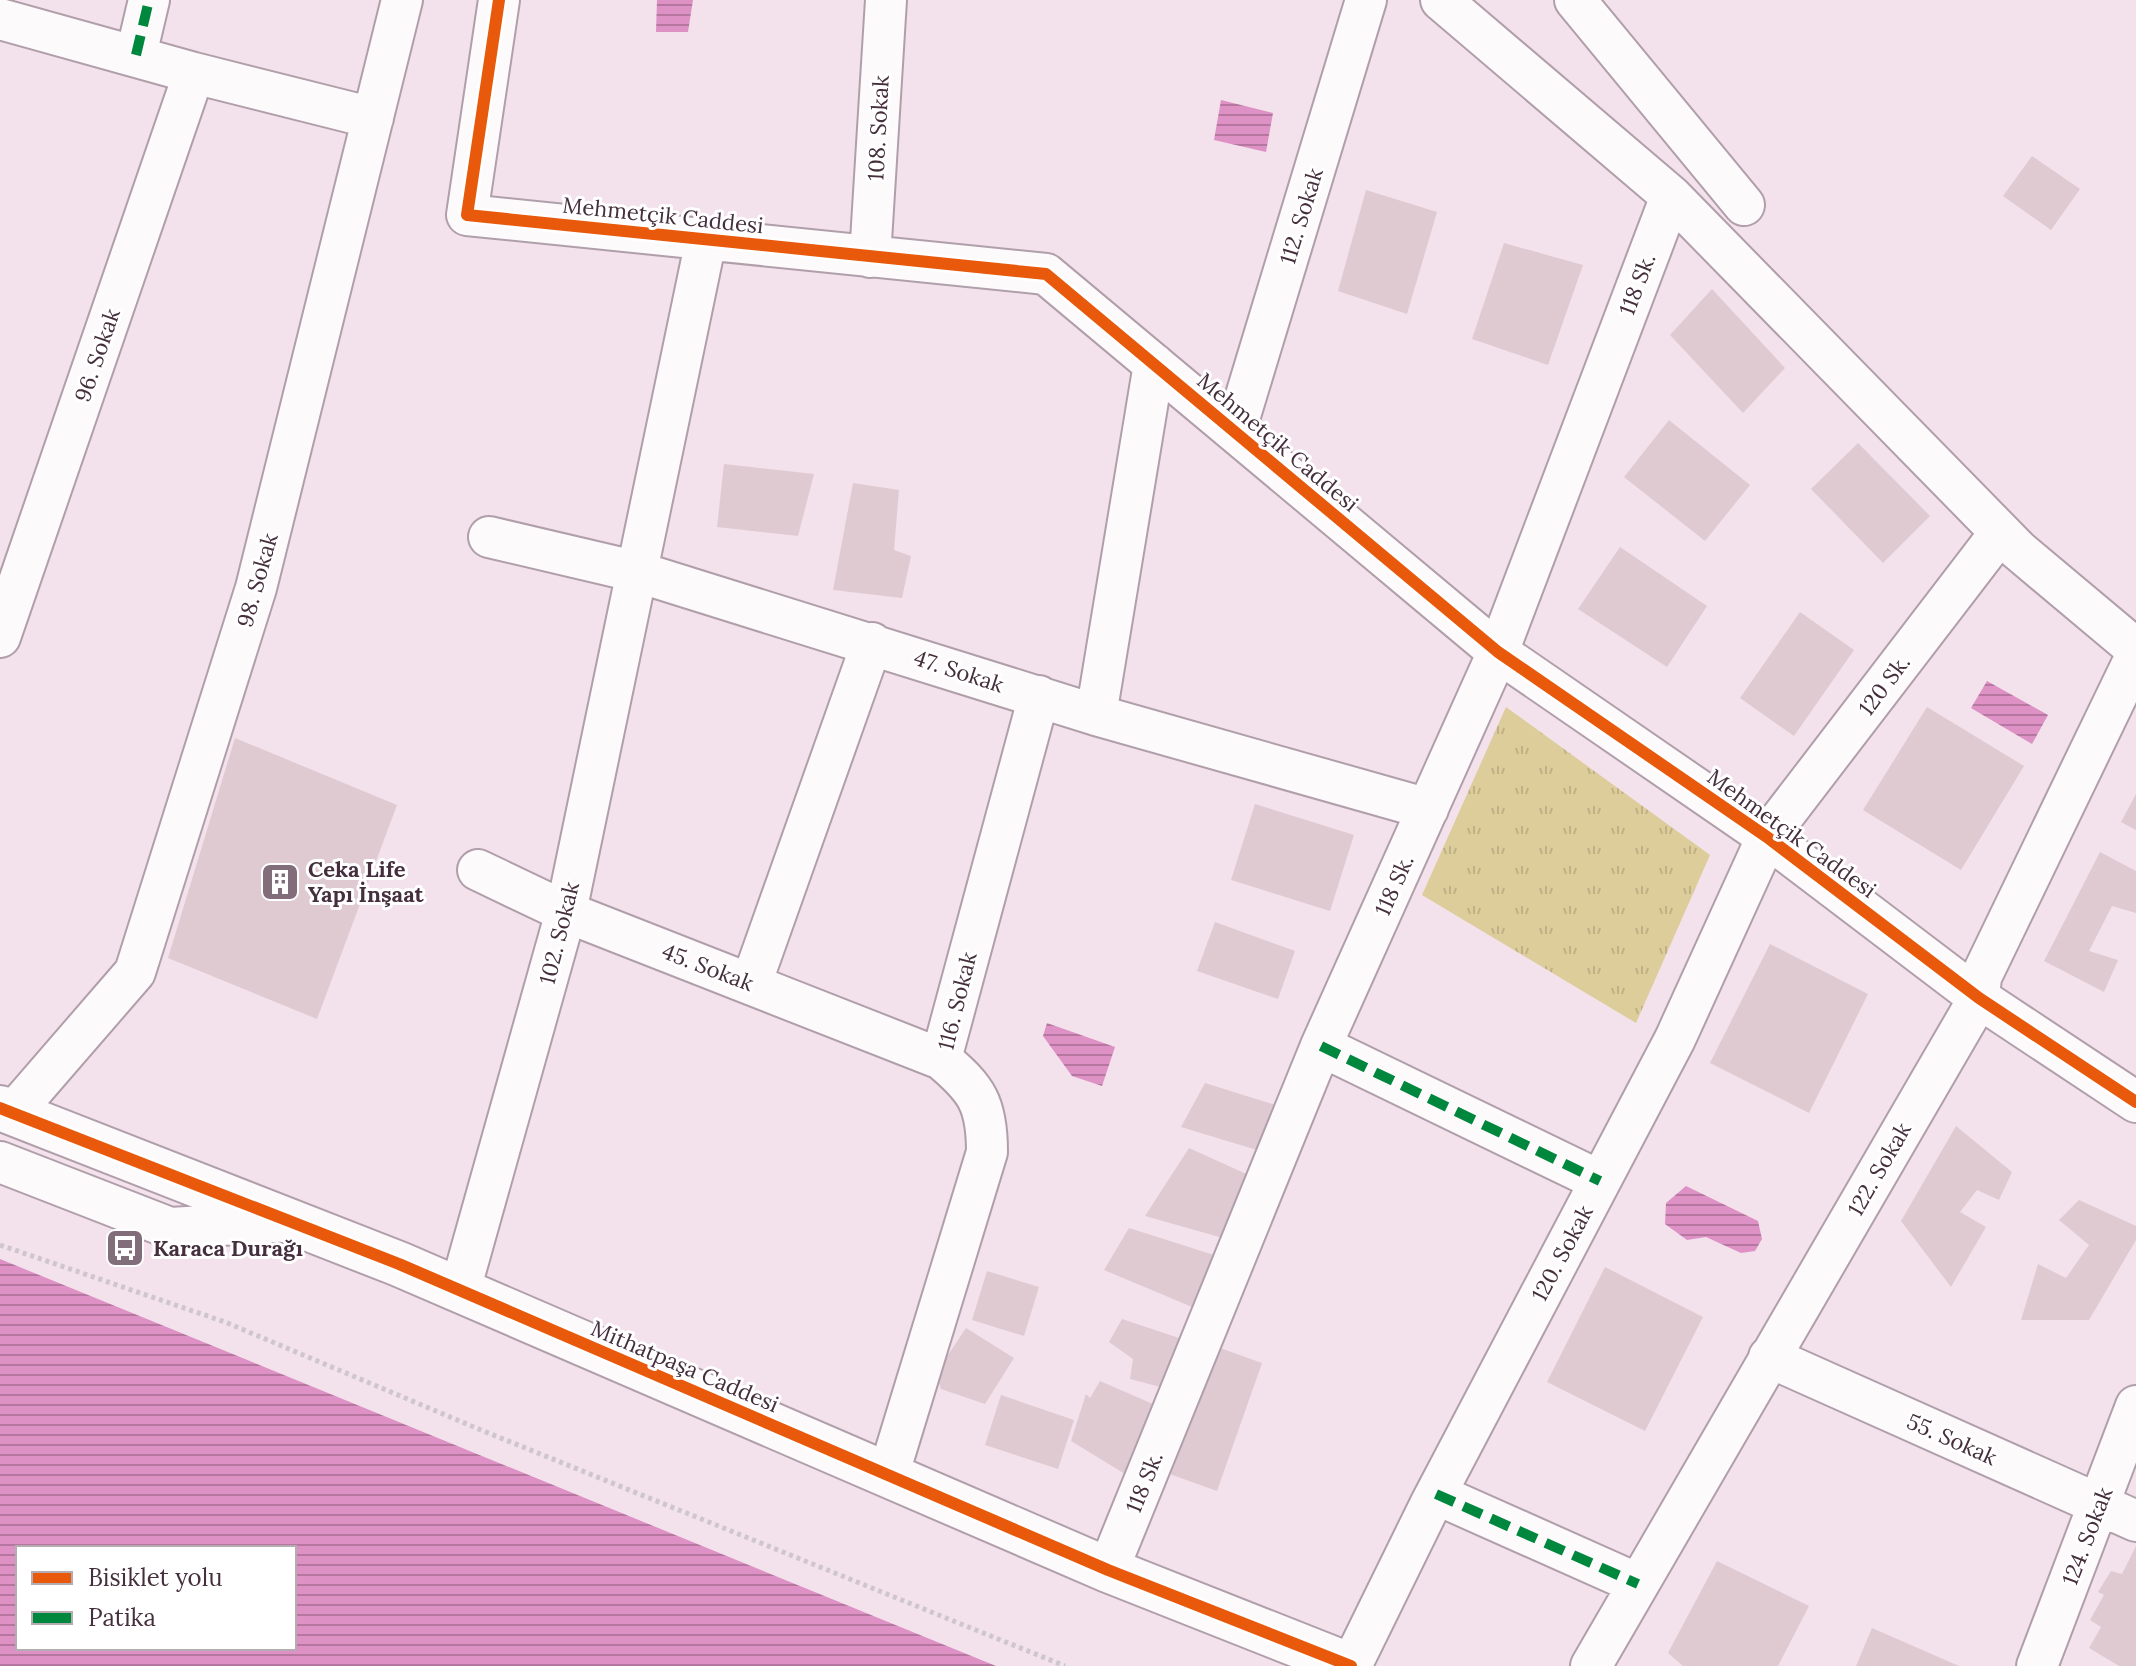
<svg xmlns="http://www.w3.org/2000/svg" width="2136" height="1666" font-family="Lora,serif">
  <defs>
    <pattern id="grass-tufts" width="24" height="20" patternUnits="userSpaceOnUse" patternTransform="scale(2)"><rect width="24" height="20" fill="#ddcd9a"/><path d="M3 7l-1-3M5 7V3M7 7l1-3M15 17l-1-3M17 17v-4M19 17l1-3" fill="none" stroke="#bfb086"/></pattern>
    <pattern id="water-rules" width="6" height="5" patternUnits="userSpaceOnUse" patternTransform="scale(2)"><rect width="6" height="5" fill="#dd91c4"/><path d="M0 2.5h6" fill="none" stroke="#b577a0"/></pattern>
  </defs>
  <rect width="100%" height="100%" fill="#f3e1ec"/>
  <path fill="url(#grass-tufts)" d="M1506,707L1710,855L1636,1023L1422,895Z"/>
  <path fill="url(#water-rules)" fill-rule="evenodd" d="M657,0H693L688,32H656Z
    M1221,100L1273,113L1266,152L1214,140Z
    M1987,681L2048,715L2032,744L1971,708Z
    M1047,1023L1115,1047L1102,1086L1072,1076L1043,1036Z
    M1686,1186L1758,1221L1762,1239L1755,1251L1741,1253L1706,1237L1687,1240L1665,1224L1666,1203Z
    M0,1259L996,1666H0ZM18,1548H294V1648H18Z"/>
  <path fill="#dfcad2" d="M2032,156L2080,189L2051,230L2003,196Z
    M1366,190L1437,212L1407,314L1338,291Z
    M1504,243L1583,265L1548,365L1472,339Z
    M1712,289L1785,368L1743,413L1670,335Z
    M1669,420L1750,485L1705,541L1624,477Z
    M1858,443L1930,516L1883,563L1811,489Z
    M724,464L814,474L798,536L717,527Z
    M853,483L899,490L894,550L911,556L902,598L833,590Z
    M1620,547L1707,606L1667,667L1578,609Z
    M1800,612L1854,650L1794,736L1740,698Z
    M1927,707L2024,766L1961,870L1863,810Z
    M235,738L397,805L317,1019L168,958Z
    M2136,794V830L2121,822Z
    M1255,804L1354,835L1330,911L1231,880Z
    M2100,852L2136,871V913L2112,906L2089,951L2118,960L2104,992L2044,961Z
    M1215,922L1295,951L1278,999L1197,971Z
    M1770,944L1868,994L1809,1113L1710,1063Z
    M1205,1083L1285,1108L1270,1154L1181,1127Z
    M1956,1126L2012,1172L1999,1200L1977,1190L1960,1212L1986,1227L1951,1287L1901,1221Z
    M1189,1148L1253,1177L1230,1240L1145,1216Z
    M2079,1200L2136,1226V1240L2089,1320H2021L2038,1264L2066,1278L2089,1245L2059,1220Z
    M1129,1228L1214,1255L1197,1309L1104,1270Z
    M1605,1267L1703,1317L1645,1431L1547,1382Z
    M987,1271L1039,1287L1024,1336L972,1320Z
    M1122,1319L1185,1340L1168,1389L1130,1379L1133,1359L1109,1342Z
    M966,1328L1014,1358L985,1404L941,1389L933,1365L946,1358Z
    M1209,1344L1262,1363L1217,1491L1164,1472Z
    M1100,1381L1153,1404L1130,1477L1071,1441L1086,1394L1090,1398Z
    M1001,1395L1074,1420L1058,1469L985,1445Z
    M2136,1546V1666H2119L2089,1648L2101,1627L2090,1620L2104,1595L2098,1592L2111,1571L2122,1574Z
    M1717,1561L1809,1606L1778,1666H1683L1668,1653Z
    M1872,1628L1959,1666H1856Z"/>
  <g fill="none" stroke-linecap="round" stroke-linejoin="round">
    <defs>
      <path id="minor" d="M499,0L467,215L1046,274L1498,652L1767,837L1979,998L2136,1102
        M1441,0L1671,196L2018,550L2136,649
        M1575,0L1744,205
        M0,19L194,73L373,118
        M136,55L149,0
        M870,257L886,0
        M1235,432L1366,0
        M489,537L638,572L1096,715L1428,809
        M0,637L194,73
        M1096,715L1154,364
        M478,870L566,912L941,1059C977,1089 987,1104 987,1152L888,1476
        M751,984L872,643
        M1321,1046L1600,1181
        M941,1059L1039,696
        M13,1113L135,972L256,588L402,0
        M0,1162L170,1228L291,1221
        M460,1290L566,912L706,240
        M1769,1357L2136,1521
        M1436,1494L1638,1584
        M1108,1570L1321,1046L1498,652L1671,196
        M1351,1666L1431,1503L1675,1039L1767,837L2000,533
        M1591,1666L1979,998L1981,977L2136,656
        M2037,1666L2136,1406"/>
      <path id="major" d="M0,1108L399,1264L1108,1570L1351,1666"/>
    </defs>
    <use href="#minor" stroke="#b09faa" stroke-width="44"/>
    <use href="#major" stroke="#b09faa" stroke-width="48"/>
    <path stroke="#cec6cb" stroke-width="5" stroke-dasharray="4 4" stroke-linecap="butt" d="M0,1245L225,1322L481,1430L1065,1666"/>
    <use href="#minor" stroke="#fdfafc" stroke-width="40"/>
    <use href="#major" stroke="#fdfafc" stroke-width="44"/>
    <path stroke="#00873e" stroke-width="10" stroke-dasharray="20 10" stroke-linecap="butt" d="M136,55L149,0
      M1321,1046L1600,1181
      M1436,1494L1638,1584"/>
    <defs>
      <path id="cycleway" d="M499,0L467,215L1046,274L1498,652L1767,837L1979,998L2136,1102
        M0,1108L399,1264L1108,1570L1351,1666"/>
    </defs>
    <use href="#cycleway" stroke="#fff" stroke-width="17"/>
    <use href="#cycleway" stroke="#e8590c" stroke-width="12"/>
  </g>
  <defs>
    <symbol id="building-square" viewBox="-11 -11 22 22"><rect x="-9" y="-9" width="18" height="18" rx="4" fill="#826d7a" stroke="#fff"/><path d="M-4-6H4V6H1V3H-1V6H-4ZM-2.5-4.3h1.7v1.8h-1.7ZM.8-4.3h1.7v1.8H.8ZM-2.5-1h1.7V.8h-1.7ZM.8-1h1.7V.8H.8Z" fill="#fff"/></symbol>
    <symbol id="bus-square" viewBox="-11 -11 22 22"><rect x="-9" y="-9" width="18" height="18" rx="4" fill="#826d7a" stroke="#fff"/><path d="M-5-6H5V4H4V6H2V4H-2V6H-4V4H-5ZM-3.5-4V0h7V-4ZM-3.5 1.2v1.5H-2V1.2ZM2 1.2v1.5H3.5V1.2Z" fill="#fff"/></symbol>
  </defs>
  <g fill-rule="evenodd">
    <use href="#building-square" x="258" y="860" width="44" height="44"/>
    <use href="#bus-square" x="103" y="1226" width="44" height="44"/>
  </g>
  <g text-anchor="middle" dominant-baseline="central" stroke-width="6" stroke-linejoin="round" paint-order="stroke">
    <g font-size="22" fill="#452f3d" stroke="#fff">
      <text transform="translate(878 128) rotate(-87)">108. Sokak</text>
      <text transform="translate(663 215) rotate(6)">Mehmetçik Caddesi</text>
      <text transform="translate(1301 216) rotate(-73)">112. Sokak</text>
      <text transform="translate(1637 284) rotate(-69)">118 Sk.</text>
      <text transform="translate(97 355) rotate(-71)">96. Sokak</text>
      <text transform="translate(1278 442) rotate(40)">Mehmetçik Caddesi</text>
      <text transform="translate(257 580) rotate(-74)">98. Sokak</text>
      <text transform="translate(959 671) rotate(18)">47. Sokak</text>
      <text transform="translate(1884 685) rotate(-53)">120 Sk.</text>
      <text transform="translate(1792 833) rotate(36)">Mehmetçik Caddesi</text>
      <text transform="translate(1394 885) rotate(-66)">118 Sk.</text>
      <text transform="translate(559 933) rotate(-76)">102. Sokak</text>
      <text transform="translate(708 967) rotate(21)">45. Sokak</text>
      <text transform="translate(957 1001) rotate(-76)">116. Sokak</text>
      <text transform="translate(1879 1169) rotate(-60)">122. Sokak</text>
      <text transform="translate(1562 1253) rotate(-62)">120. Sokak</text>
      <text transform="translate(685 1366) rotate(23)">Mithatpaşa Caddesi</text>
      <text transform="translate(1952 1439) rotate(24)">55. Sokak</text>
      <text transform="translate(1144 1482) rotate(-68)">118 Sk.</text>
      <text transform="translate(2087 1536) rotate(-69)">124. Sokak</text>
    </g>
    <g font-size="22" font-weight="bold" fill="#452f3d" stroke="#fff" text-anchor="start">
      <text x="308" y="869">Ceka Life<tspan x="308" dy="25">Yapı İnşaat</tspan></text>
      <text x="153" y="1248">Karaca Durağı</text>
    </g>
  </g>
  <rect x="16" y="1546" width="280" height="104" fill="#ffffff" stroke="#b5acb1" stroke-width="2"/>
  <rect x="32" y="1572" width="40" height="12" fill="#e8590c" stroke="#b5acb1" stroke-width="2"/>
  <text x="88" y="1586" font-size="24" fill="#452f3d">Bisiklet yolu</text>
  <rect x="32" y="1612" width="40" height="12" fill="#00873e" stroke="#b5acb1" stroke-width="2"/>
  <text x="88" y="1626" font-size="24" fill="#452f3d">Patika</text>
</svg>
